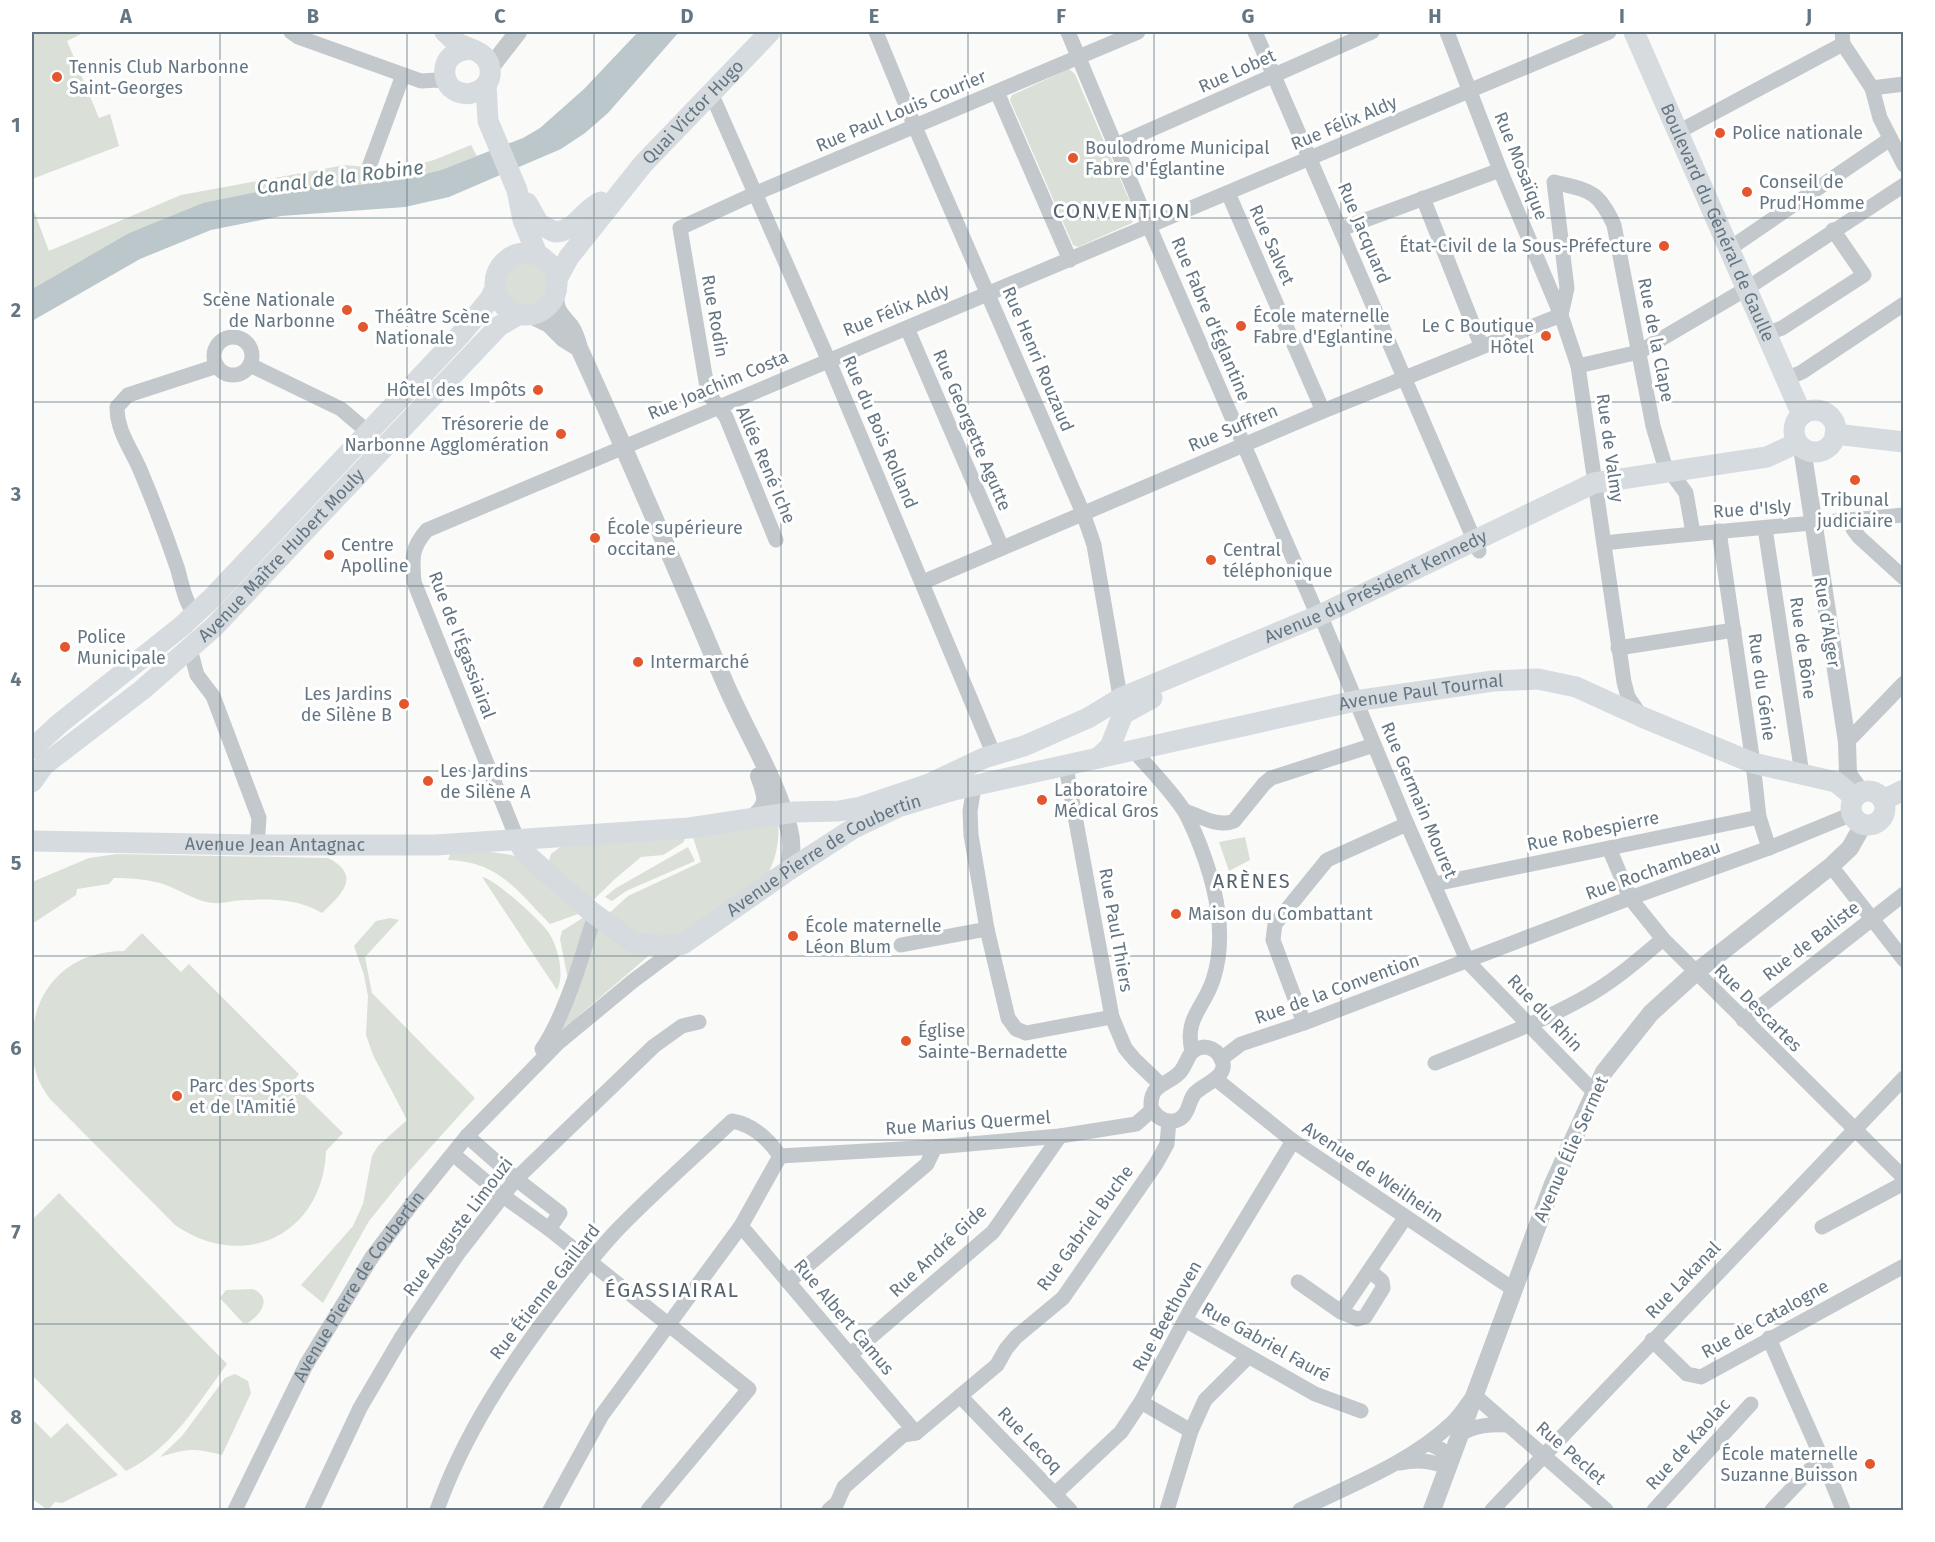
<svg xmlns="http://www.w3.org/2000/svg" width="1935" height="1542" font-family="'Fira Sans',sans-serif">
  <rect width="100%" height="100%" fill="#fafaf8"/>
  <path fill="#dadfd7" d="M32,32H85L67,41L99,118L110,114L119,146L32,179Z
    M1069,69L1075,74L1136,216L1132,223L1078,247L1073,245L1010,100L1012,95Z
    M471,145L477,156L441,170L399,180L358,185L277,188L127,234L32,289V206L49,251L181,195L345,165L397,170L434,160Z
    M504 284a22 22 0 1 1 44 0a22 22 0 1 1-44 0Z
    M778,820C780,841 776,861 765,879L679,939L651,942L606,916L628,896L701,862L693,837Z
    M685,834L684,842L663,855L641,857L615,879L589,904L548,864L551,854L563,845Z
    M1245,837L1250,860L1229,871L1219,842Z
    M688,847L695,861L626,891L612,901L605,897L616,888Z
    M484,851L512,855L525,862L581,913L550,924C516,890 500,862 448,860L451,852Z
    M117,854L328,858C363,876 341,895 322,913C299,899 271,899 245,900C234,900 224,904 212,903C194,901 178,888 160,883C145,879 129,878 114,878L109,884L77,889L76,895L32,924V882L89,858Z
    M482,877C494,878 541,921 549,933C558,947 565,975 557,990Z
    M586,916L582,940L568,980L560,939L562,931Z
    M390,918L399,920L365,957L372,993L475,1098L411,1169L369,1221L323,1303L301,1285L353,1226L363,1204L372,1156L378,1146L407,1120L373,1055L366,1035L368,996L364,975L354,946L376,921Z
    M595,921L653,952L582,1013L558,1037Z
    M142,933L181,972L189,964L299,1074L292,1083L343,1133L326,1151C323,1234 244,1273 175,1225L50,1099C37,1082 32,1065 32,1044C32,989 68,951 124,951Z
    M59,1193L227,1364C197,1404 173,1448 126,1471L32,1375V1220Z
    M253,1289C273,1298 261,1314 248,1323H243L220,1298L226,1290Z
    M235,1374L248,1381L251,1393L222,1455C194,1448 188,1448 160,1457L182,1436L225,1378Z
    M32,1419L51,1438L67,1423L118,1475L62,1503L55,1502L48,1510L32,1499Z"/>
  <path fill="#bbc7cb" d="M638,32H679L608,113L585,133L561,149L449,197L405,207L281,216L211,230L140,259L32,321V289L127,234L203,203L277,188L358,185L399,180L441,170L523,138L540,128L584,89Z"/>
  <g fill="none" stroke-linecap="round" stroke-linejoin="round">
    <g stroke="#c3c8cc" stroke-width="15">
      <path d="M291,32L298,37L421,81L437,80L448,83"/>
      <path d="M876,32L915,127L1083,513L1094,545L1122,708"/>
      <path d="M1068,32L1149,226L1318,616L1324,624L1407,824L1468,962L1594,1092"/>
      <path d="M1255,32L1479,551"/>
      <path d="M1842,32L1843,44L1872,88L1880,118L1904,165"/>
      <path d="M1872,88L1904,84"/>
      <path d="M997,92L1070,260"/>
      <path d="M711,93L828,359L994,755"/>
      <path d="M1678,132L1843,44"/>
      <path d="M1116,145L1372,32"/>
      <path d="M369,167L403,75"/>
      <path d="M1228,193L1323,411"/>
      <path d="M1423,198L1481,345"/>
      <path d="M1341,229L1500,170"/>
      <path d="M1729,249L1890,139"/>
      <path d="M907,328L1002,548"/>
      <path d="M1766,334L1782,328L1864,275L1833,230"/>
      <circle cx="233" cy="356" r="19"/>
      <path d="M250,365L341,409L368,432"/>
      <path d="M1578,366L1639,352L1746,289L1904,185"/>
      <path d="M1786,379L1802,372L1904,304"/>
      <path d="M1852,520L1853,529L1859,537L1904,578"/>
      <path d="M1765,528L1802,774"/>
      <path d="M1719,531L1753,763L1759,817L1769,848"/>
      <path d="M776,540L726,417L708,393L680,228L754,194L1138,32"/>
      <path d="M1604,543C1704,532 1804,524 1904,515"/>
      <path d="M923,582L1323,411L1561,315L1500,170L1447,32"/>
      <path d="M195,614C184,601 182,583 177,567C166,535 154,503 141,472C132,450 117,432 117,407L128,395L217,366"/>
      <path d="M1618,648L1734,630"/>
      <path d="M190,649L197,675L213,696L259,818L257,845"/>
      <path d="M1641,716L1628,697L1624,682L1578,366L1561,315L1567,288L1554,182C1590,191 1598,190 1614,225L1653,426L1664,463L1686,493L1693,533"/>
      <path d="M1847,742L1904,683"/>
      <path d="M1133,750C1150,769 1168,787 1183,809C1188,816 1191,825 1195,833C1214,878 1229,932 1213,980C1204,1008 1184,1018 1192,1051"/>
      <path d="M1066,767L1112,1017L1125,1048L1135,1060L1161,1085"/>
      <path d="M974,787L970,811L971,835L987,929L1008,1018L1016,1029L1026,1033L1112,1017"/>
      <path d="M1185,811C1200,816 1219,828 1234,821L1264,784L1271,778L1374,745"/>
      <path d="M518,841L414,582C412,558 411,548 427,530L1609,32"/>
      <path d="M1609,848L1630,898L1663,939L1904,1178"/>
      <path d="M1831,866L1904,960"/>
      <path d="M1435,884L1759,817"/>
      <path d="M901,945L987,929"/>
      <path d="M1743,1020L1904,894"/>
      <path d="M1304,1023L1273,940L1275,924L1327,860L1407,824"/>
      <path d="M1203,1047C1210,1047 1215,1049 1219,1055C1234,1075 1205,1083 1195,1093C1189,1100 1190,1107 1185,1114C1174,1128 1157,1120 1151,1107C1151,1101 1151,1097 1154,1092C1160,1083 1173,1081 1181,1071C1189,1061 1187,1050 1203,1047Z"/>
      <path d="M542,1049C565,1016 583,954 595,914"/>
      <path d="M1221,1059L1241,1044L1304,1023L1630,898L1769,848L1852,814"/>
      <path d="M1435,1063C1484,1043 1535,1025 1582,999C1612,983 1637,961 1663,939"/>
      <path d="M1217,1080L1293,1141L1513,1289"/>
      <path d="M453,1154L503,1196L549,1229L560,1213L516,1179L467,1136"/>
      <path d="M780,1156L935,1147L1060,1136L1136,1124L1152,1110"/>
      <path d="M741,1226L916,1433"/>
      <path d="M1822,1227L1904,1183"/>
      <path d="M549,1229L749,1389L648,1510"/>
      <path d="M1370,1271L1382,1281L1383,1288L1365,1317L1357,1319L1341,1312L1405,1218"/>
      <path d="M788,1282L927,1164L935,1147"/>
      <path d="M1298,1282L1341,1312"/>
      <path d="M1185,1320L1315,1394L1361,1411"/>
      <path d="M1769,1338C1793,1396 1821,1452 1843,1510"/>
      <path d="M1652,1340L1687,1374L1701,1377L1904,1266"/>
      <path d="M851,1354L993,1232L1060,1136"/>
      <path d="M960,1396L1070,1510"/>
      <path d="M1141,1402L1191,1431"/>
      <path d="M1459,1435C1474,1425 1491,1424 1509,1425"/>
      <path d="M1428,1443L1442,1450L1448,1467"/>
      <path d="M1400,1463C1418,1459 1430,1461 1448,1467"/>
      <path d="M1055,1494L1121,1432L1141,1402L1192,1307L1293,1141"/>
      <path id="s1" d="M235,1510L306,1365L372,1257L412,1204L467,1136L558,1043L633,981L680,946"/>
      <path d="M312,1510L360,1408L401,1338L457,1255L516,1179L654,1046L682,1026L699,1022"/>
      <path d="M437,1510C464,1434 509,1366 558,1302C578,1276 597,1251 619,1228C655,1191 695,1156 732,1121C754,1125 768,1139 780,1156"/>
      <path d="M550,1510L602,1415L741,1226L780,1156"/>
      <path d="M829,1510L837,1503L844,1487L903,1435L916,1433L997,1365L1006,1349L1016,1337L1063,1298L1156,1164L1167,1144L1169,1121"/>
      <path d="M1167,1510L1191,1431L1205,1400L1248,1357"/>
      <path d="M1300,1510C1349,1486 1411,1462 1451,1424C1460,1416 1467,1404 1474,1395L1606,1510"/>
      <path d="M1492,1510L1904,1078"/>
      <path d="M1654,1510L1751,1404"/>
      <path d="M1772,1510L1823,1456"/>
    </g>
    <path stroke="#c3c8cc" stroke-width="18" d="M490,68L518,32
      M555,296C556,313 560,314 570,326C575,333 577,340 579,348C630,459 677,571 725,683C746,732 776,778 789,829C793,844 791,855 789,870
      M531,315L549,324L563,338L579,348
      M1802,448L1847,742L1848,774L1861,792
      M751,819C770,805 767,797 759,776
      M1432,1510L1553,1184L1604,1072L1651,1013L1695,973L1831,866L1850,848L1863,825"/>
    <g stroke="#d6dbdf" stroke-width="21">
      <path d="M445,32C450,36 454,41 459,44C472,50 488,52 490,69C494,97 449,104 445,75C443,58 456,50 471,49"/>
      <path id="s2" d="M1634,32L1802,415"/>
      <path d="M486,85L488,121L517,190L523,220L537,254"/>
      <path d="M527,203L539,224L555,232C577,231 583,209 601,202"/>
      <circle cx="526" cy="284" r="31"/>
      <path id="s3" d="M557,279L569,257L643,164L770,32"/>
      <circle cx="1815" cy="431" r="21"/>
      <path d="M1835,434L1904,442"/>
      <path d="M32,749L59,724L182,626L212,598L461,334L490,299L495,289"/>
      <path d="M1098,758L1110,747L1123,714L1152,698"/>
      <path id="s4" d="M32,782L44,765L142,690L214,627L499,326L518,315"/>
      <circle cx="1868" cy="808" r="17"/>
      <path d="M1883,800L1904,790"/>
      <path id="s5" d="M32,841L257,845H436L689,828L795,812L839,811L861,807L929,784L984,758L1024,746L1088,718L1121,698L1318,616L1594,483L1767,457L1797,443"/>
      <path id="s6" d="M518,841L525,853L589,910L634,943L660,946L683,944L789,870L854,828L898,807L954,790L1355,701L1493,681L1538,679L1576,687L1642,717L1753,763L1836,782L1854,797"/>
    </g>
  </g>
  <path fill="none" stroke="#657683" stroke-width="1.5" stroke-opacity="0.55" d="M220,32V1510M407,32V1510M594,32V1510M781,32V1510M968,32V1510M1154,32V1510M1341,32V1510M1528,32V1510M1715,32V1510M32,218H1904M32,402H1904M32,586H1904M32,771H1904M32,956H1904M32,1140H1904M32,1324H1904"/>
  <g fill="#e4572e" stroke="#fff" stroke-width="2">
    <circle cx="57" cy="77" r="6"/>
    <circle cx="1720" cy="133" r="6"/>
    <circle cx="1073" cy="158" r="6"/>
    <circle cx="1747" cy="192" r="6"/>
    <circle cx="1664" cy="246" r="6"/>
    <circle cx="347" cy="310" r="6"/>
    <circle cx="1241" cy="326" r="6"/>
    <circle cx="363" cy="327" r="6"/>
    <circle cx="1546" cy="336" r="6"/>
    <circle cx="538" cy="390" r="6"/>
    <circle cx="561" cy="434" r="6"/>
    <circle cx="1855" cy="480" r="6"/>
    <circle cx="595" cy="538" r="6"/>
    <circle cx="329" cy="555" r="6"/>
    <circle cx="1211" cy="560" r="6"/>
    <circle cx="65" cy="647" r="6"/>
    <circle cx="638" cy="662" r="6"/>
    <circle cx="404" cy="704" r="6"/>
    <circle cx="428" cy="781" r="6"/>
    <circle cx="1042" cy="800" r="6"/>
    <circle cx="1176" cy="914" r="6"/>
    <circle cx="793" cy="936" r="6"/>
    <circle cx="906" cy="1041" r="6"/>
    <circle cx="177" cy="1096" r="6"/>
    <circle cx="1870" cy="1464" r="6"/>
  </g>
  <g text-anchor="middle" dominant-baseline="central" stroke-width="6" stroke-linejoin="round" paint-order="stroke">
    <g font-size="18" fill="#657683" stroke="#fff" text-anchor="start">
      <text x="69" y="67">Tennis Club Narbonne<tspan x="69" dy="21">Saint-Georges</tspan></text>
      <text x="1732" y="133">Police nationale</text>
      <text x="1085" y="148">Boulodrome Municipal<tspan x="1085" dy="21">Fabre d'Églantine</tspan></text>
      <text x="1759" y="182">Conseil de<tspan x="1759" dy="21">Prud'Homme</tspan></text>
      <text x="1652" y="246" text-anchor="end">État-Civil de la Sous-Préfecture</text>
      <text x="335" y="300" text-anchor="end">Scène Nationale<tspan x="335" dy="21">de Narbonne</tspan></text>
      <text x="1253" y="316">École maternelle<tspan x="1253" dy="21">Fabre d'Eglantine</tspan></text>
      <text x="375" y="317">Théâtre Scène<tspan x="375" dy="21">Nationale</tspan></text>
      <text x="1534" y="326" text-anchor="end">Le C Boutique<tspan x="1534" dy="21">Hôtel</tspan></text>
      <text x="526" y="390" text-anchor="end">Hôtel des Impôts</text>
      <text x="549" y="424" text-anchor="end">Trésorerie de<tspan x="549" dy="21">Narbonne Agglomération</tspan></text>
      <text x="1855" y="500" text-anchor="middle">Tribunal<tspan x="1855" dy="21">judiciaire</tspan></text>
      <text x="607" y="528">École supérieure<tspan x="607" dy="21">occitane</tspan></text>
      <text x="341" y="545">Centre<tspan x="341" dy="21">Apolline</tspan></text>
      <text x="1223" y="550">Central<tspan x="1223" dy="21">téléphonique</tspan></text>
      <text x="77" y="637">Police<tspan x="77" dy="21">Municipale</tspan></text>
      <text x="650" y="662">Intermarché</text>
      <text x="392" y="694" text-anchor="end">Les Jardins<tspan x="392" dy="21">de Silène B</tspan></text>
      <text x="440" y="771">Les Jardins<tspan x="440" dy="21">de Silène A</tspan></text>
      <text x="1054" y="790">Laboratoire<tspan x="1054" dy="21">Médical Gros</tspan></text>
      <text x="1188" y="914">Maison du Combattant</text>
      <text x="805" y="926">École maternelle<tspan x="805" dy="21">Léon Blum</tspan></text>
      <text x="918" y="1031">Église<tspan x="918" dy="21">Sainte-Bernadette</tspan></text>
      <text x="189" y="1086">Parc des Sports<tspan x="189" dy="21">et de l'Amitié</tspan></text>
      <text x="1858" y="1454" text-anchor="end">École maternelle<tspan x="1858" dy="21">Suzanne Buisson</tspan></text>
    </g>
    <g font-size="18" fill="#657683" stroke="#fff">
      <text transform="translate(1237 71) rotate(-24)">Rue Lobet</text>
      <text transform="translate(901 111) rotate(-23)">Rue Paul Louis Courier</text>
      <text stroke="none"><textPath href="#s3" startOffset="216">Quai Victor Hugo</textPath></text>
      <text transform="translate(1344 123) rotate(-23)">Rue Félix Aldy</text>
      <text transform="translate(1521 166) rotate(68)">Rue Mosaïque</text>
      <text stroke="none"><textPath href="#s2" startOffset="208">Boulevard du Général de Gaulle</textPath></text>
      <text transform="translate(1364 233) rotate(67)">Rue Jacquard</text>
      <text transform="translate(1272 245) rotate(66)">Rue Salvet</text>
      <text transform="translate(896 310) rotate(-22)">Rue Félix Aldy</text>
      <text transform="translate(715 316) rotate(80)">Rue Rodin</text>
      <text transform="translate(1211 319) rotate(67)">Rue Fabre d'Églantine</text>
      <text transform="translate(1656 340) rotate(79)">Rue de la Clape</text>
      <text transform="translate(1038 359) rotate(67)">Rue Henri Rouzaud</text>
      <text transform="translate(718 385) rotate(-23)">Rue Joachim Costa</text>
      <text transform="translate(1233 428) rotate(-23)">Rue Suffren</text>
      <text transform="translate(972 430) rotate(67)">Rue Georgette Agutte</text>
      <text transform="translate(880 432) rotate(67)">Rue du Bois Rolland</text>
      <text transform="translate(1610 448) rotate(82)">Rue de Valmy</text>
      <text transform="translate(766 465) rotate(67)">Allée René Iche</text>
      <text transform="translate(1752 509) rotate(-4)">Rue d'Isly</text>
      <text stroke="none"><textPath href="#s4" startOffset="338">Avenue Maître Hubert Mouly</textPath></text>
      <text stroke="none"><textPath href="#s5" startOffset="1392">Avenue du Président Kennedy</textPath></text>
      <text transform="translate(1827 622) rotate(81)">Rue d'Alger</text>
      <text transform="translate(462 645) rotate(69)">Rue de l'Égassiairal</text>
      <text transform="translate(1803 648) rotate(82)">Rue de Bône</text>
      <text transform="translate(1762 687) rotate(82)">Rue du Génie</text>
      <text stroke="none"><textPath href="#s6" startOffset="996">Avenue Paul Tournal</textPath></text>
      <text transform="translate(1419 800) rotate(67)">Rue Germain Mouret</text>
      <text transform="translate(1593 831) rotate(-12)">Rue Robespierre</text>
      <text stroke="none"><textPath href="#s5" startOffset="243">Avenue Jean Antagnac</textPath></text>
      <text stroke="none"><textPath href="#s6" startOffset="372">Avenue Pierre de Coubertin</textPath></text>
      <text transform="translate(1653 870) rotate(-20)">Rue Rochambeau</text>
      <text transform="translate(1116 930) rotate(80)">Rue Paul Thiers</text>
      <text transform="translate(1811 941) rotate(-38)">Rue de Baliste</text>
      <text transform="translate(1337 989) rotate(-20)">Rue de la Convention</text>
      <text transform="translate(1758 1008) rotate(45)">Rue Descartes</text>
      <text transform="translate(1545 1013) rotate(46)">Rue du Rhin</text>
      <text transform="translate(968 1123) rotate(-4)">Rue Marius Quermel</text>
      <text transform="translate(1571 1149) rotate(-66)">Avenue Élie Sermet</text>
      <text transform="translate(1373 1172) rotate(34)">Avenue de Weilheim</text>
      <text transform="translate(458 1227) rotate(-53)">Rue Auguste Limouzi</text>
      <text transform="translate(1085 1228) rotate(-54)">Rue Gabriel Buche</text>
      <text transform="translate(938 1251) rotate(-43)">Rue André Gide</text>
      <text transform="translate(1683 1280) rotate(-46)">Rue Lakanal</text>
      <text stroke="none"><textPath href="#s1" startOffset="256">Avenue Pierre de Coubertin</textPath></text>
      <text transform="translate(545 1292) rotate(-52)">Rue Étienne Gaillard</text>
      <text transform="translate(1167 1316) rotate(-61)">Rue Beethoven</text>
      <text transform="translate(844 1317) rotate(50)">Rue Albert Camus</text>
      <text transform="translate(1765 1319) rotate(-29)">Rue de Catalogne</text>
      <text transform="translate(1266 1342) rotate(29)">Rue Gabriel Fauré</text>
      <text transform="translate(1030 1440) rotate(46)">Rue Lecoq</text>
      <text transform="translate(1688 1444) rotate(-48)">Rue de Kaolac</text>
      <text transform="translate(1571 1453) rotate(41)">Rue Peclet</text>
    </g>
    <g font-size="20" font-style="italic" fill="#60757c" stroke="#fff">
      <text transform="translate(340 177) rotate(-7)">Canal de la Robine</text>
    </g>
    <g font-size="20" letter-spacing="1.5" fill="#57646e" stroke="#fff">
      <text x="1252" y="881">ARÈNES</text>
    </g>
    <g font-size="21" letter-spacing="1.5" fill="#57646e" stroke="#fff">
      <text x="1122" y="211">CONVENTION</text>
      <text x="672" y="1290">ÉGASSIAIRAL</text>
    </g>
  </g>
  <rect width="1935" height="1542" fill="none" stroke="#ffffff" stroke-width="66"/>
  <rect x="33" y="33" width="1869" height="1476" fill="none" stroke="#657683" stroke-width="2"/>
  <g font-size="20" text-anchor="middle" font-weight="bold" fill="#657683">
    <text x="126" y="23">A</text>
    <text x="313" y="23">B</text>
    <text x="500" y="23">C</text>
    <text x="687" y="23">D</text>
    <text x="874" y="23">E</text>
    <text x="1061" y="23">F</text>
    <text x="1248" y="23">G</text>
    <text x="1435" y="23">H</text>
    <text x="1622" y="23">I</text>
    <text x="1809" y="23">J</text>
    <text x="16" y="132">1</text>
    <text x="16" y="317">2</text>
    <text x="16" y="501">3</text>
    <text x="16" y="686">4</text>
    <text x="16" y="870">5</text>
    <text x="16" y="1055">6</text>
    <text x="16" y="1239">7</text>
    <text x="16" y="1424">8</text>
  </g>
</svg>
